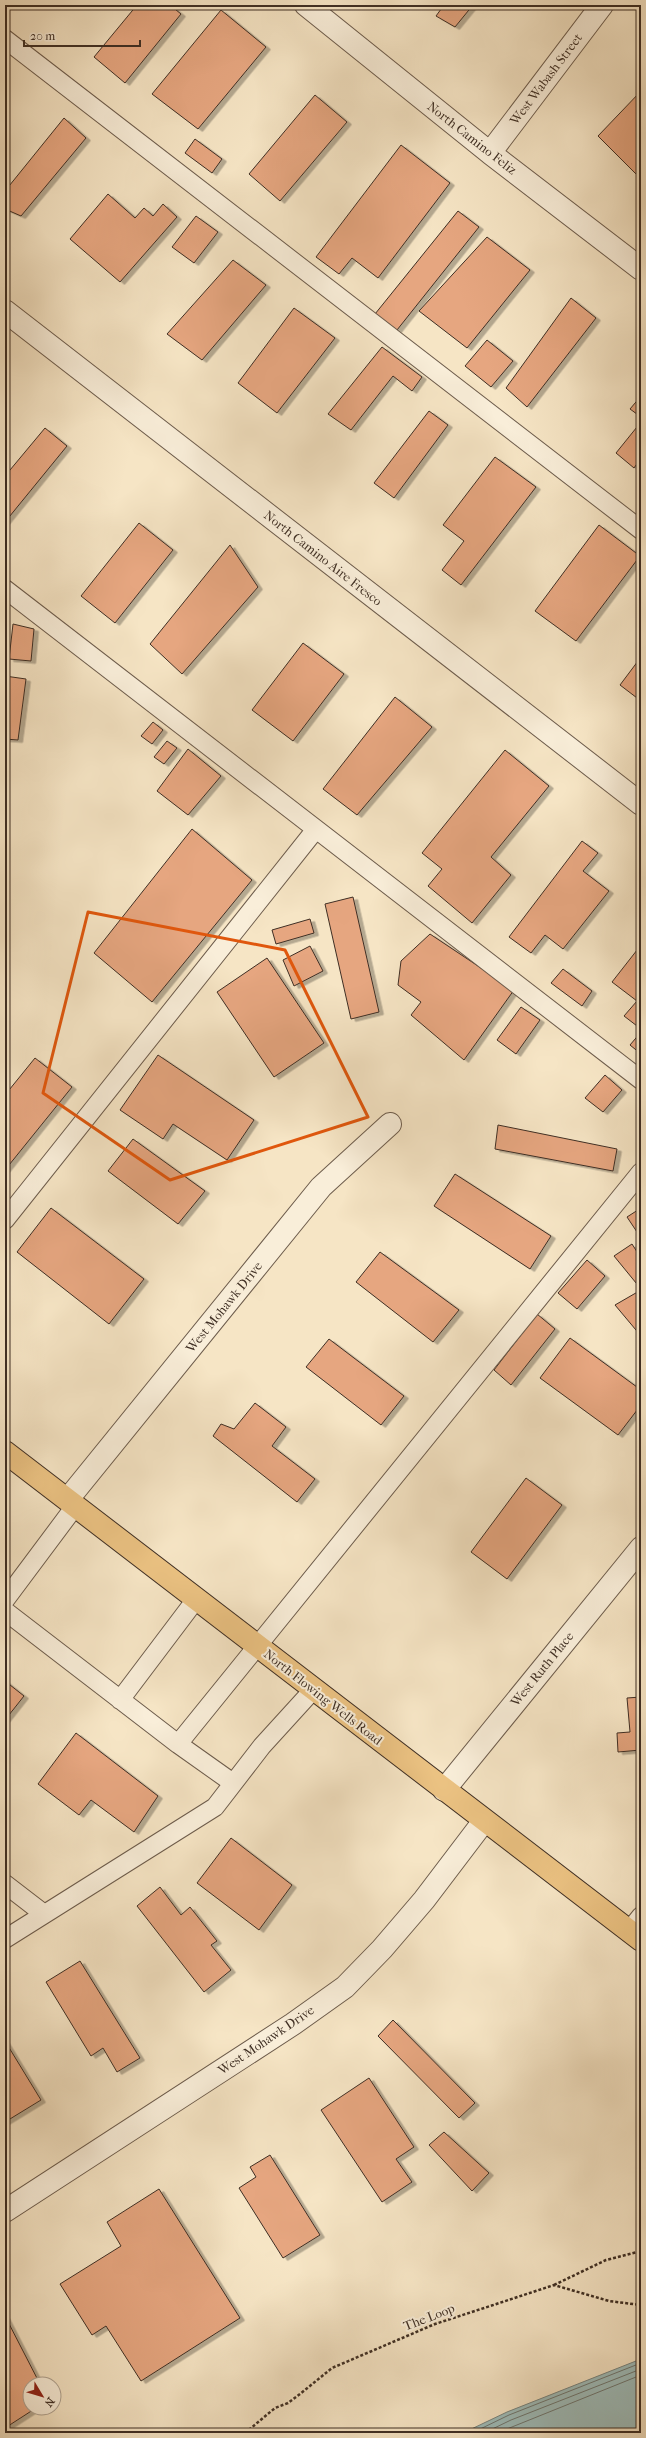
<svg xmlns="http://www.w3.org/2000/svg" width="646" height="2438" font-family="'IM FELL French Canon',serif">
  <defs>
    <filter id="shadow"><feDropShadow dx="4.5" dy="2.5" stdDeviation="0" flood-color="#0004"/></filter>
  </defs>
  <rect width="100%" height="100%" fill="#f6e5c5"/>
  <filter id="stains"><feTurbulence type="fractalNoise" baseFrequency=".005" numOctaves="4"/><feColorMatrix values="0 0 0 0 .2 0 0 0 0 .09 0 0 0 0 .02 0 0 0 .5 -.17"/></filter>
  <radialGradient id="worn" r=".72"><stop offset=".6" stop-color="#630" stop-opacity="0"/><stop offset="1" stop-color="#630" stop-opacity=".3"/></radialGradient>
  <path fill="#9ebdbb" stroke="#78847f" d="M641,2359V2433H463L507,2412Z"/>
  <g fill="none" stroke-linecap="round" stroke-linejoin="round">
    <path stroke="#6e7670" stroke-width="1" d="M472,2433L509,2415L641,2363
      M484,2433L511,2420L641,2369
      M497,2433L641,2375"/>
  </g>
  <path fill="#e6a680" stroke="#3f2f24" filter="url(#shadow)" d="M137,5H170L181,14L125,83L94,57Z
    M444,5H473L455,27L436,16Z
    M221,10L266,47L198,129L152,94Z
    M641,91V179L598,136Z
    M315,95L347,122L280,201L249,174Z
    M64,118L86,138L21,216L5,209V191Z
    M195,139L222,159L212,173L185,153Z
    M401,145L450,183L378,278L352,258L339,274L316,257Z
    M108,194L135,218L144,208L153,216L163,204L177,217L120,282L70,239Z
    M458,211L479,227L397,330L375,314Z
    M196,216L218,232L194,263L172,247Z
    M487,237L530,270L467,348L419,311Z
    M233,260L266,285L202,360L167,334Z
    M571,298L596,318L527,407L506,388Z
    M294,308L335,338L277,413L238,383Z
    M487,340L513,361L491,387L465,366Z
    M382,347L422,377L412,391L393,376L351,430L328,414Z
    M641,396V417L630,409Z
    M429,411L448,425L394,498L374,483Z
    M641,422V458L634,468L616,453Z
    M45,428L67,446L5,522V476Z
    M495,457L536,487L461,585L442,570L464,541L443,525Z
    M139,523L173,550L115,623L81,596Z
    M599,525L640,556L576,641L535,611Z
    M230,545L258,587L182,674L150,644Z
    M13,624L34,629L31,661L9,659Z
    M303,643L344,674L293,741L252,710Z
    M641,657V701L620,685Z
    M5,676L26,679L18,740L5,739Z
    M395,697L432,727L357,815L323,789Z
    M153,722L163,730L152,744L141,736Z
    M167,741L177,748L164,764L154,757Z
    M188,749L221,776L188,815L157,791Z
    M505,750L549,786L491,857L511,875L472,923L428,886L442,869L422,853Z
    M192,829L252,880L152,1002L94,953Z
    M582,841L598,853L583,871L609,891L563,949L545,935L531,953L509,937Z
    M353,897L379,1012L351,1019L325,904Z
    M310,919L314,933L276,944L272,930Z
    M430,934L514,990L464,1060L411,1015L421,1002L398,985L401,961Z
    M641,945V1029L624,1016L637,1001L612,982Z
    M310,946L323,971L294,986L283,960Z
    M267,958L324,1043L274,1077L217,992Z
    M563,969L592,991L582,1006L551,983Z
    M521,1007L540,1020L516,1054L497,1040Z
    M641,1032V1054L630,1045Z
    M158,1055L254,1120L227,1160L173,1124L163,1139L120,1110Z
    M35,1058L72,1087L5,1170V1095Z
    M605,1075L622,1090L603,1112L585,1098Z
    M498,1125L617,1149L613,1171L495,1149Z
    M133,1139L205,1191L178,1224L108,1171Z
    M455,1174L551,1236L530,1269L434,1206Z
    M51,1208L144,1279L109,1324L17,1252Z
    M641,1208V1238L627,1217Z
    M632,1244L641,1258V1289L614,1256Z
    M380,1252L459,1310L433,1342L356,1282Z
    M587,1260L605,1276L577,1309L558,1293Z
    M641,1290V1336L615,1305Z
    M537,1314L555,1329L511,1385L494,1370Z
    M570,1338L641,1390V1405L618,1435L540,1378Z
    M329,1339L404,1396L381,1425L306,1367Z
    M255,1403L286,1427L272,1446L315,1479L297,1502L213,1436L221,1424L234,1429Z
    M526,1478L562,1505L507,1579L471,1552Z
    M5,1681L24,1696L5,1720Z
    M641,1697V1750L618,1752L617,1733L630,1732L627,1698Z
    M76,1733L158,1796L134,1832L91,1800L79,1815L38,1784Z
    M231,1838L292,1885L259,1930L197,1883Z
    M160,1887L181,1915L190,1907L217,1941L211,1945L231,1970L204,1992L137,1906Z
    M80,1961L140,2058L117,2072L103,2048L91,2056L46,1982Z
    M393,2020L475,2103L459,2118L378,2036Z
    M5,2041L41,2100L5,2122Z
    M369,2078L414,2147L396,2159L412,2182L382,2202L321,2110Z
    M444,2132L489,2173L472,2191L429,2145Z
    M270,2155L320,2235L283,2258L239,2188L256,2177L250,2167Z
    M159,2189L240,2318L141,2381L106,2326L92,2335L60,2284L121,2246L107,2222Z
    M5,2316L40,2384H30V2408H36L5,2428Z"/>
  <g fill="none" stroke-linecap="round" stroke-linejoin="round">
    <defs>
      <path id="lane" d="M5,39L641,530
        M5,589L641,1080
        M5,1220L316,829
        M5,1600L76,1505
        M5,1611L178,1744L641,1172
        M120,1700L197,1598
        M178,1744L233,1783
        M5,1884L44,1914
        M629,1931L641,1916
        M5,1939L215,1807L262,1746L313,1690"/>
      <path id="street" d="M306,5L490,153L641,269
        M490,153L602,5
        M5,311L641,804
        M68,1499L321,1187L390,1124
        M444,1790L641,1548
        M5,2211L293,2024L345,1987L382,1949L424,1900L484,1821"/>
      <path id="primary" d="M5,1452L641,1940"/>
    </defs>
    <use href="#lane" stroke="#6d5c4c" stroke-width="20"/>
    <use href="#street" stroke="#6d5c4c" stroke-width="24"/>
    <use href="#primary" stroke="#3f2f24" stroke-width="24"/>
    <path stroke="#3f2f24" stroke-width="2.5" stroke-dasharray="3 2" stroke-linecap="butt" d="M554,2285L606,2260L641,2251
      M245,2433L275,2408L288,2403L300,2394L332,2368L435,2324L481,2309L554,2285L609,2301L641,2305"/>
    <use href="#lane" stroke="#f9eed9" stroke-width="18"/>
    <use href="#street" stroke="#f9eed9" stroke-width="22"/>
    <use href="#primary" stroke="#ebc282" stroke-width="22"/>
  </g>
  <path fill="none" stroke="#e0570d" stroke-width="3" stroke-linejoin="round" d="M88,912L285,950L368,1117L170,1180L43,1093Z"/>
  <g text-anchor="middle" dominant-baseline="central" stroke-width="4" stroke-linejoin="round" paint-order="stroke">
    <g font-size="13" fill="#3f2f24" stroke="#f9eed9">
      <text transform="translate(546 79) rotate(-53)">West Wabash Street</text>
      <text transform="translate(472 138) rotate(38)">North Camino Feliz</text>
      <text transform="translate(323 558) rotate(38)">North Camino Aire Fresco</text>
      <text transform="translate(224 1307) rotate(-51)">West Mohawk Drive</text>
      <text transform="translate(542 1669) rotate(-51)">West Ruth Place</text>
      <text transform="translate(323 1697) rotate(38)">North Flowing Wells Road</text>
      <text transform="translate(266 2040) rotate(-34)">West Mohawk Drive</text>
      <text transform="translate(429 2317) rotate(-21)">The Loop</text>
    </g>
  </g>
  <rect width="646" height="2438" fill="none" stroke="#f6e5c5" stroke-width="20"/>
  <rect x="6" y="6" width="634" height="2426" fill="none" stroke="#3f2f24" stroke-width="2"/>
  <rect x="10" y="10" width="626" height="2418" fill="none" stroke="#3f2f24"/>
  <g transform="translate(42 2396) rotate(128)"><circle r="19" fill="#f9eed9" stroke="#afa291"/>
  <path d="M0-3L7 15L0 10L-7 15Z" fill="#8f2418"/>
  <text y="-6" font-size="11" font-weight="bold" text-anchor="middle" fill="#3f2f24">N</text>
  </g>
  <path d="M24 40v6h116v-6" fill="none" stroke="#3f2f24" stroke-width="2"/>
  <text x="30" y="40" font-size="12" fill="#3f2f24" stroke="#f9eed9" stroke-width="3" paint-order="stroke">20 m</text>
  <rect width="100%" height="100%" filter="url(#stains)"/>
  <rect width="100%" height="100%" fill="url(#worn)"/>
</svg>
